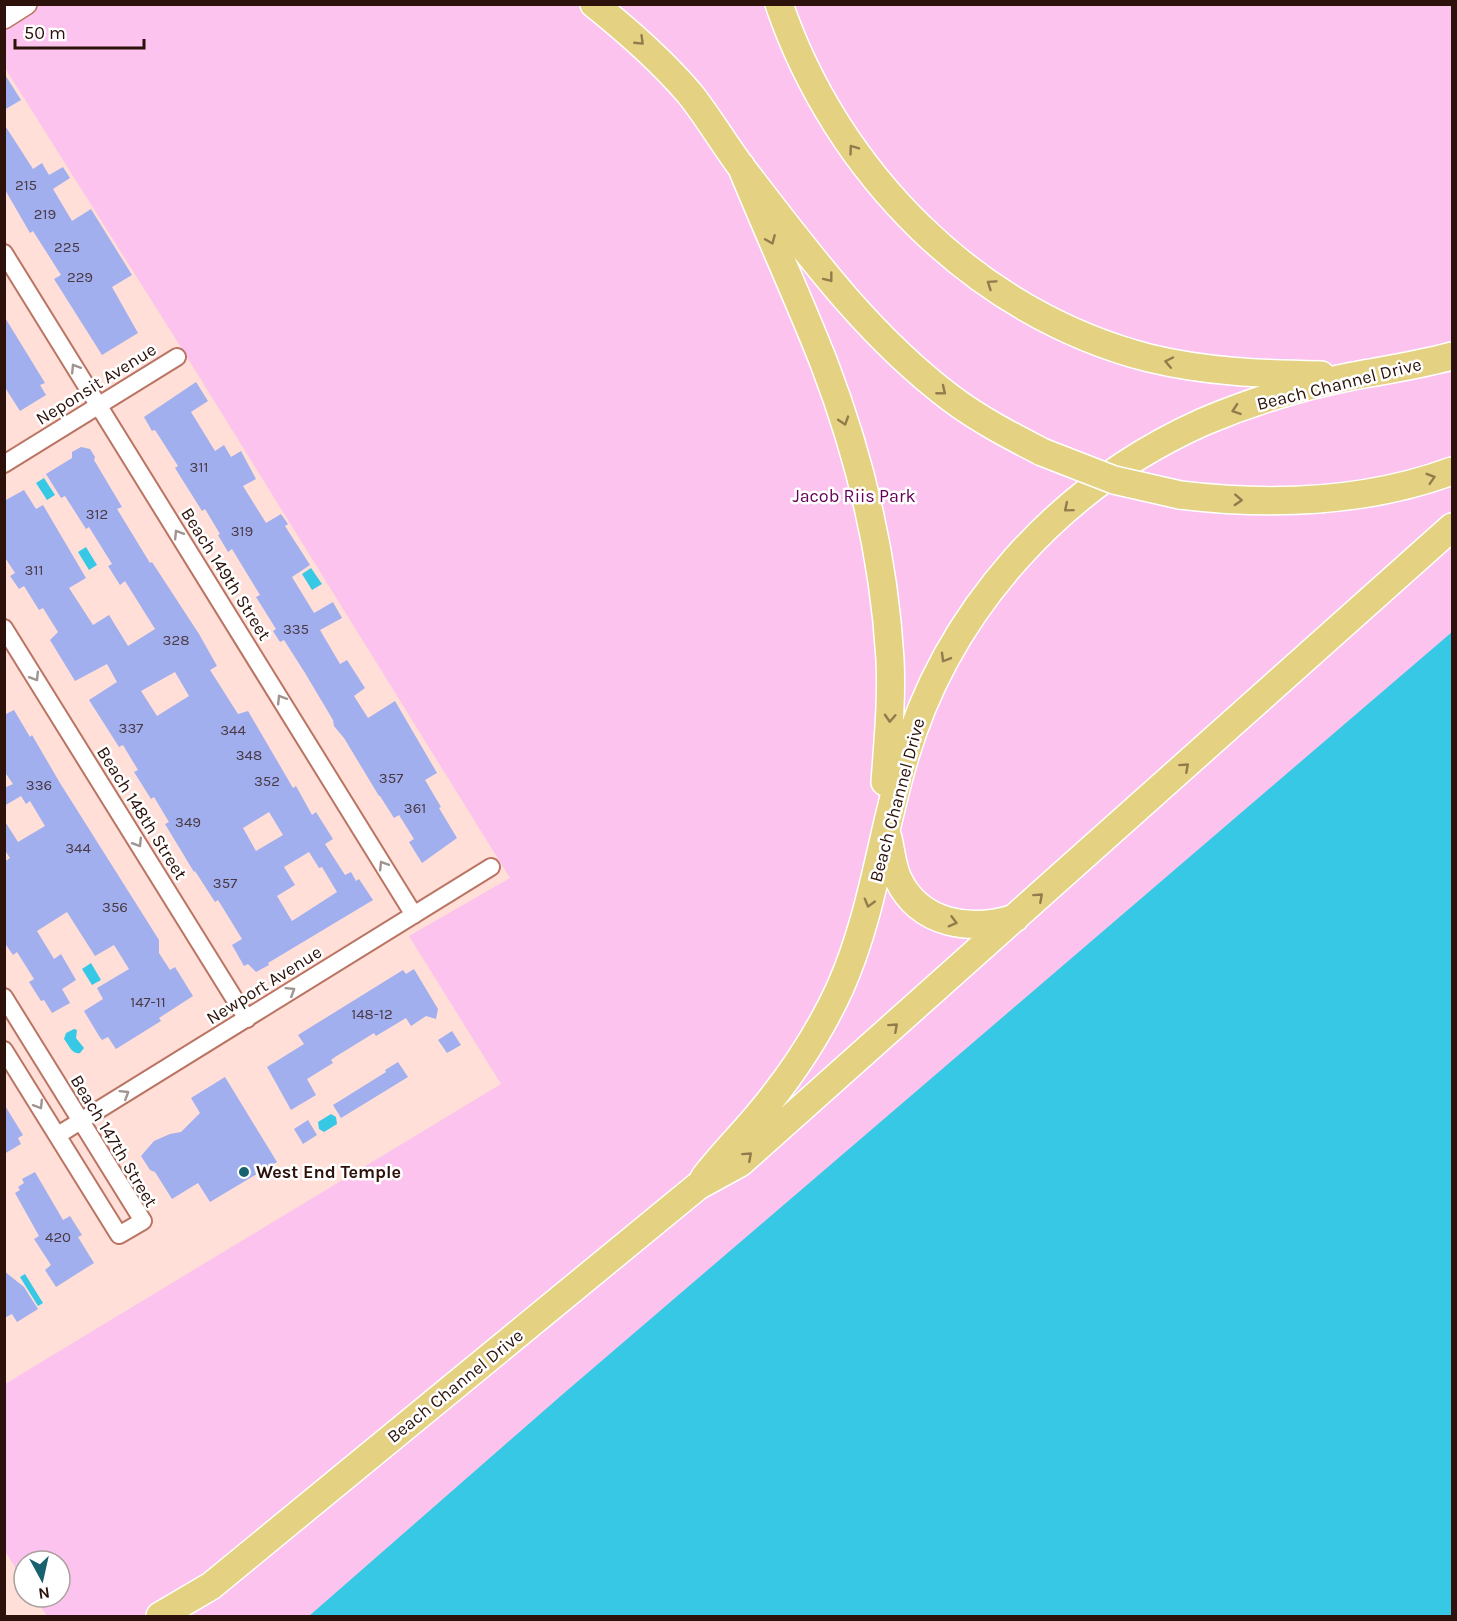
<svg xmlns="http://www.w3.org/2000/svg" width="1457" height="1621" font-family="Karla,sans-serif">
  <rect width="100%" height="100%" fill="#ffdfd7"/>
  <path fill="#fbc3ed" d="M5,4L1452,5V632L563,1394L309,1616H47L34,1597H60V1561H24V1581L5,1551V1384L501,1084L409,936L510,878L177,341L5,68Z"/>
  <path fill="#36c8e5" d="M44,478L55,495L47,500L36,483Z
    M86,547L97,565L89,570L78,552Z
    M311,568L322,584L312,590L302,574Z
    M1452,632V1616H309L563,1394Z
    M91,963L101,980L92,985L82,969Z
    M74,1029L77,1030L76,1038L84,1048L80,1053C72,1055 69,1045 64,1039L66,1033Z
    M331,1114L336,1117L337,1124L324,1132L319,1129L318,1122Z
    M25,1274L43,1303L38,1306L20,1277Z"/>
  <path fill="#a1afee" fill-rule="evenodd" d="M4,73L21,100L4,110Z
    M4,124L33,169L42,163L49,175L63,167L70,178L53,189L72,221L91,209L132,275L112,287L138,333L102,355L54,279L61,275L33,231L30,233L4,188Z
    M4,316L45,383L40,385L46,395L20,411L4,386Z
    M196,382L208,401L191,412L215,451L224,445L231,457L241,451L256,479L243,486L266,523L281,514L288,524L285,526L310,565L292,577L314,613L333,602L342,618L320,630L340,664L347,660L365,688L354,696L368,718L395,701L437,773L425,780L441,807L439,808L457,838L422,863L409,842L414,839L399,815L394,818L380,796H379L344,738L334,726L333,720L305,673L284,640L280,642L273,631L276,629L256,597L260,595L232,549L228,552L218,535L220,534L205,509L202,511L175,468L178,466L155,430L152,431L144,417Z
    M81,447L90,449L95,457L94,460L122,507L117,509L150,563L152,562L199,634L217,666L210,670L238,714L248,711L293,788L296,786L312,815L316,812L333,839L325,844L345,875L351,872L356,881L359,879L373,900L268,963L269,965L256,972L248,964L244,966L232,945L242,939L218,900L215,902L195,871L194,872L165,824L169,822L154,797L151,799L134,772L138,770L123,745L119,747L89,700L117,682L107,664L75,681L50,640L58,632L43,608L39,610L24,586L19,589L10,576L15,573L4,556V501L24,490L36,509L43,505L86,578L69,588L93,625L109,615L128,646L155,629L125,581L120,585L108,566L112,564L89,527L86,529L65,496L61,498L46,474L72,458V452ZM175,672L189,696L157,716L141,691ZM269,812L283,835L256,851L243,828ZM309,852L319,868L322,867L337,892L292,921L277,896L295,885L284,867Z
    M14,710L30,737L32,735L60,783L159,940V953L170,970L175,967L193,996L159,1018L161,1021L116,1049L108,1037L102,1040L99,1036L84,1011L103,999L97,988L129,969L114,945L95,956L67,912L37,931L54,959L61,954L76,980L62,989L70,1003L52,1013L44,1000L41,1001L29,982L34,979L17,952L13,955L4,942V862L10,858L4,849V820L18,842L45,826L30,801L26,804L21,796L4,806V788L13,784L4,771V715Z
    M414,969L438,1009L436,1019L426,1016L411,1026L406,1018L376,1036L374,1033L335,1057L331,1060L333,1063L307,1079L316,1095L291,1110L267,1067L304,1044L298,1035L403,970L406,974Z
    M452,1031L461,1045L447,1053L438,1040Z
    M398,1062L408,1077L341,1118L333,1105L386,1072L385,1070Z
    M225,1077L277,1162L210,1202L198,1183L172,1199L155,1172L150,1170L141,1156L154,1141L170,1134L181,1132L200,1113L191,1098Z
    M4,1104L23,1135L18,1138L21,1144L4,1154Z
    M308,1120L317,1135L303,1144L294,1129Z
    M35,1172L63,1220L70,1216L82,1235L78,1237L94,1263L56,1287L45,1270L51,1265L34,1239L39,1236L15,1193L20,1190L18,1187L24,1183L22,1179Z
    M4,1271L24,1287L38,1309L17,1322L12,1314L4,1318Z"/>
  <g fill="none" stroke-linecap="round" stroke-linejoin="round">
    <defs>
      <path id="minor" d="M4,253L414,915
        M4,464L177,357
        M4,628L247,1019
        M4,997L143,1221L119,1235L4,1050
        M58,1135L491,867"/>
      <path id="tertiary" d="M4,18L26,4"/>
      <path id="primary" d="M594,4C629,32 661,60 690,94C709,118 724,144 742,168C806,251 868,336 952,399C980,420 1011,436 1042,452
        M779,4C836,172 976,314 1149,358C1206,372 1263,374 1321,375
        M741,166C768,232 798,297 824,363C860,457 884,558 890,659C892,700 888,741 885,782
        M1180,495C1271,506 1365,503 1452,471
        M888,838C891,851 892,866 898,879C920,925 971,932 1015,918
        M704,1178C720,1157 738,1139 755,1119C789,1079 818,1036 840,988C872,916 881,838 903,763C946,611 1060,486 1203,422C1250,402 1302,386 1353,376C1386,370 1419,365 1452,356
        M160,1616L211,1586L698,1186L740,1163L1452,527"/>
    </defs>
    <use href="#minor" stroke="#ba7463" stroke-width="20"/>
    <use href="#tertiary" stroke="#ba7463" stroke-width="24"/>
    <use href="#primary" stroke="#fff" stroke-width="30"/>
    <use href="#minor" stroke="#fff" stroke-width="16"/>
    <use href="#tertiary" stroke="#fff" stroke-width="21"/>
    <use href="#primary" stroke="#e5d182" stroke-width="27"/>
    <defs>
      <path id="primary-bridge" d="M1042,452L1114,480L1180,495"/>
    </defs>
    <use href="#primary-bridge" stroke="#fff" stroke-width="30" stroke-linecap="butt"/>
    <use href="#primary-bridge" stroke="#e5d182" stroke-width="27"/>
  </g>
  <defs><path id="oneway-chevron" d="M-2-3.5L2.5 0L-2 3.5" fill="none" stroke-width="1.6" stroke-linecap="round" stroke-linejoin="round" transform="scale(1.5)"/></defs>
  <g stroke="#927b4c">
    <use href="#oneway-chevron" transform="translate(640 41) rotate(44)"/>
    <use href="#oneway-chevron" transform="translate(853 149) rotate(-126)"/>
    <use href="#oneway-chevron" transform="translate(771 240) rotate(67)"/>
    <use href="#oneway-chevron" transform="translate(829 278) rotate(52)"/>
    <use href="#oneway-chevron" transform="translate(991 284) rotate(-146)"/>
    <use href="#oneway-chevron" transform="translate(1169 362) rotate(-168)"/>
    <use href="#oneway-chevron" transform="translate(942 391) rotate(39)"/>
    <use href="#oneway-chevron" transform="translate(1236 410) rotate(161)"/>
    <use href="#oneway-chevron" transform="translate(844 421) rotate(72)"/>
    <use href="#oneway-chevron" transform="translate(1431 478) rotate(-17)"/>
    <use href="#oneway-chevron" transform="translate(1238 500) rotate(3)"/>
    <use href="#oneway-chevron" transform="translate(1068 508) rotate(140)"/>
    <use href="#oneway-chevron" transform="translate(945 658) rotate(120)"/>
    <use href="#oneway-chevron" transform="translate(890 718) rotate(93)"/>
    <use href="#oneway-chevron" transform="translate(1185 767) rotate(-42)"/>
    <use href="#oneway-chevron" transform="translate(1039 897) rotate(-42)"/>
    <use href="#oneway-chevron" transform="translate(869 903) rotate(106)"/>
    <use href="#oneway-chevron" transform="translate(953 922) rotate(15)"/>
    <use href="#oneway-chevron" transform="translate(894 1027) rotate(-42)"/>
    <use href="#oneway-chevron" transform="translate(748 1156) rotate(-42)"/>
  </g>
  <g stroke="#a09491">
    <use href="#oneway-chevron" transform="translate(75 368) rotate(-122)"/>
    <use href="#oneway-chevron" transform="translate(178 534) rotate(-122)"/>
    <use href="#oneway-chevron" transform="translate(35 677) rotate(58)"/>
    <use href="#oneway-chevron" transform="translate(281 699) rotate(-122)"/>
    <use href="#oneway-chevron" transform="translate(138 843) rotate(58)"/>
    <use href="#oneway-chevron" transform="translate(383 865) rotate(-122)"/>
    <use href="#oneway-chevron" transform="translate(291 991) rotate(-32)"/>
    <use href="#oneway-chevron" transform="translate(125 1094) rotate(-32)"/>
    <use href="#oneway-chevron" transform="translate(39 1105) rotate(58)"/>
  </g>
  <circle fill="#18616f" stroke="#fff" stroke-width="2" cx="244" cy="1172" r="6"/>
  <g text-anchor="middle" dominant-baseline="central" stroke-width="5" stroke-linejoin="round" paint-order="stroke">
    <g font-size="15" fill="#493944">
      <text x="26" y="185">215</text>
      <text x="45" y="214">219</text>
      <text x="67" y="247">225</text>
      <text x="80" y="277">229</text>
      <text x="199" y="467">311</text>
      <text x="97" y="514">312</text>
      <text x="242" y="531">319</text>
      <text x="34" y="570">311</text>
      <text x="296" y="629">335</text>
      <text x="176" y="640">328</text>
      <text x="131" y="728">337</text>
      <text x="233" y="730">344</text>
      <text x="249" y="755">348</text>
      <text x="391" y="778">357</text>
      <text x="267" y="781">352</text>
      <text x="39" y="785">336</text>
      <text x="415" y="808">361</text>
      <text x="188" y="822">349</text>
      <text x="78" y="848">344</text>
      <text x="225" y="883">357</text>
      <text x="115" y="907">356</text>
      <text x="148" y="1002">147-11</text>
      <text x="372" y="1014">148-12</text>
      <text x="58" y="1237">420</text>
    </g>
    <g font-size="18" fill="#2c120b" stroke="#fff">
      <text transform="translate(96 384) rotate(-32)">Neponsit Avenue</text>
      <text transform="translate(1339 384) rotate(-14)">Beach Channel Drive</text>
      <text transform="translate(226 574) rotate(58)">Beach 149th Street</text>
      <text transform="translate(897 800) rotate(-75)">Beach Channel Drive</text>
      <text transform="translate(142 813) rotate(58)">Beach 148th Street</text>
      <text transform="translate(264 985) rotate(-32)">Newport Avenue</text>
      <text transform="translate(114 1141) rotate(59)">Beach 147th Street</text>
      <text transform="translate(455 1386) rotate(-39)">Beach Channel Drive</text>
    </g>
    <g font-size="18" fill="#650159" stroke="#fff">
      <text x="854" y="496">Jacob Riis Park</text>
    </g>
    <g font-size="18" font-weight="bold" fill="#2c120b" stroke="#fff" text-anchor="start">
      <text x="256" y="1172">West End Temple</text>
    </g>
  </g>
  <rect width="1457" height="1621" fill="none" stroke="#2c120b" stroke-width="12"/>
  <g transform="translate(42 1579) rotate(172)"><circle r="28" fill="#ffffff" stroke="#aba09d" stroke-width="1.5"/>
  <path d="M0-4.5L10 22L0 15L-10 22Z" fill="#18616f"/>
  <text y="-9" font-size="16" font-weight="bold" text-anchor="middle" fill="#2c120b">N</text>
  </g>
  <path d="M15 39v9h129v-9" fill="none" stroke="#2c120b" stroke-width="3"/>
  <text x="24" y="39" font-size="18" fill="#2c120b" stroke="#ffffff" stroke-width="4.5" paint-order="stroke">50 m</text>
</svg>
